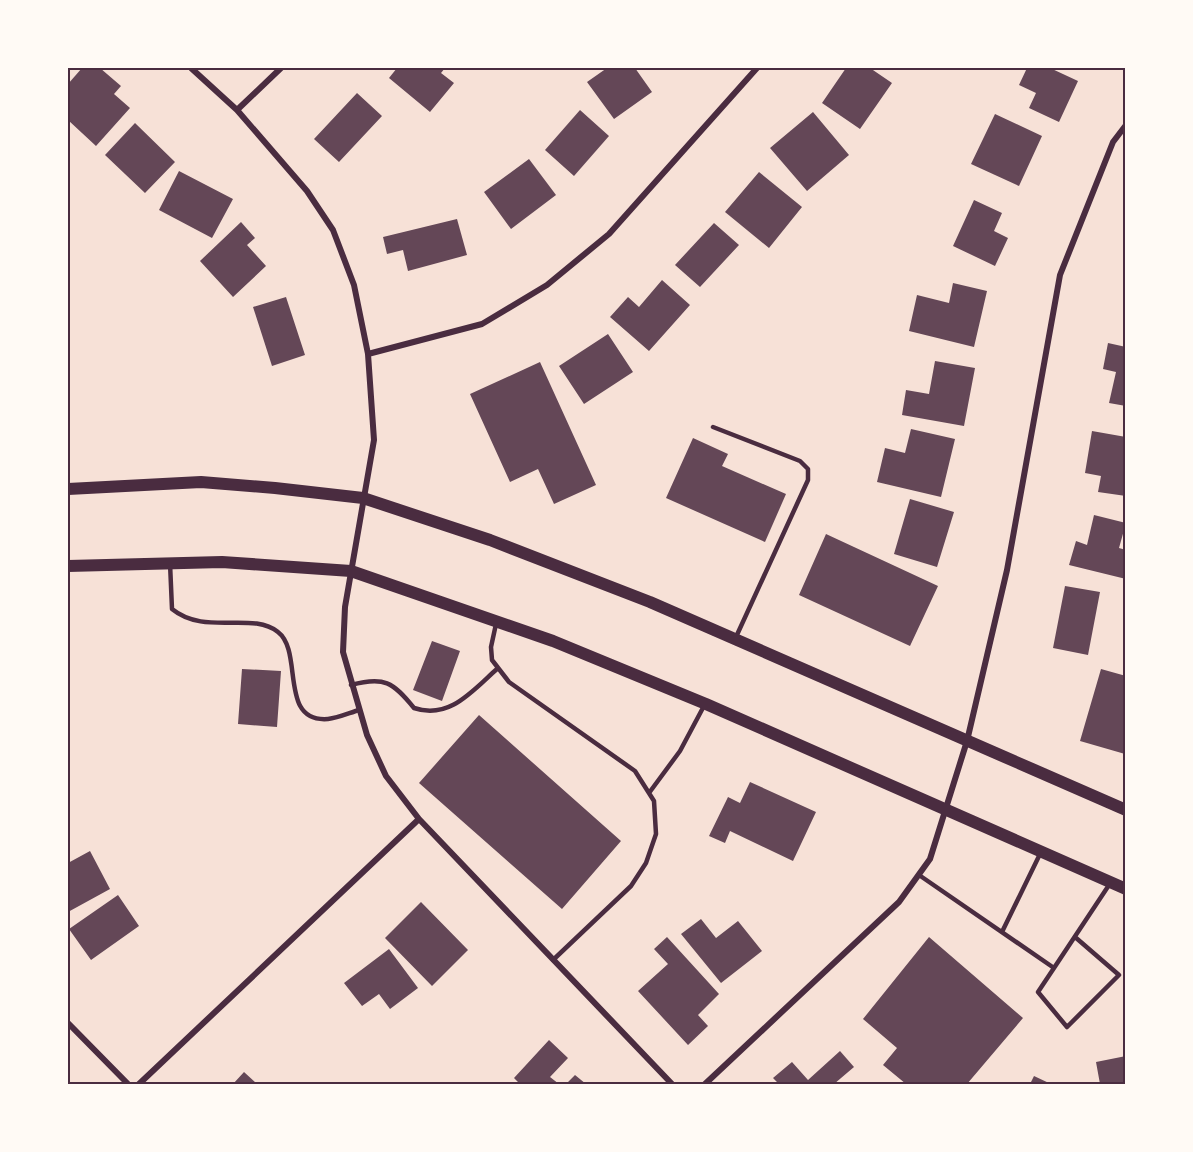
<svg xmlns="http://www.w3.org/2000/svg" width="1193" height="1152" font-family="'IBM Plex Sans',sans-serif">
  <rect width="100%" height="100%" fill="#f7e1d7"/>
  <path fill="#644757" d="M82,68H100L121,86L114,94L130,108L96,146L68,120V84Z
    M397,68H445L441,73L454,83L430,112L389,78Z
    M607,68H635L652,92L614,119L587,82Z
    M846,68H870L892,83L860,129L822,103Z
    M1027,68H1050L1078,81L1059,122L1029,108L1036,93L1019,85Z
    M357,93L382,116L339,162L314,139Z
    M580,110L609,136L574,176L545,150Z
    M813,112L849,155L807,191L770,148Z
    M995,114L1042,136L1019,186L971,164Z
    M135,123L175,162L145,193L105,155Z
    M529,159L556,195L511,229L484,192Z
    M179,171L233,199L212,238L159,210Z
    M759,172L802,207L769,248L725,212Z
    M974,200L1002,213L994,231L1008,238L995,266L953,246Z
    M457,219L467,255L408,271L403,250L387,254L383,237Z
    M241,222L255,238L247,245L266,266L233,297L200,261Z
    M714,223L739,245L700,287L675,265Z
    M662,280L690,305L649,351L610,317L628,297L639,307Z
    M953,283L987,291L974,347L909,331L917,295L949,303Z
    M286,297L305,355L272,366L253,307Z
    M608,334L633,372L584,404L559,366Z
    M1108,343L1126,347V406L1109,403L1116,372L1103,369Z
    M935,361L975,368L964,426L902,415L906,390L929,394Z
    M540,362L596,485L554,504L538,469L510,482L470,394Z
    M911,429L955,439L941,497L877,482L885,448L905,453Z
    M1092,431L1126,437V496L1098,492L1101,476L1085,473Z
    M693,438L728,454L722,466L786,494L765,542L666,498Z
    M910,499L954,512L937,567L894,554Z
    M1094,515L1126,523L1119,548L1126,550V579L1069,565L1076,541L1087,545Z
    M826,534L938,586L910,646L799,595Z
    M1065,586L1100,592L1088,655L1053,648Z
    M432,641L460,651L442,701L413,690Z
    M242,669L281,671L277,727L238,724Z
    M1101,669L1126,676L1125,754L1080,741Z
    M479,715L621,841L562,909L419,783Z
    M750,782L816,812L793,861L730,831L725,843L709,836L728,797L740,803Z
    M90,851L110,889L68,912V863Z
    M118,895L139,926L91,960L69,929Z
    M421,902L468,950L432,986L385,938Z
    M701,919L716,938L738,921L762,951L721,983L681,934Z
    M667,937L719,994L698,1015L708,1026L688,1045L638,991L668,964L654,949Z
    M929,937L1023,1018L967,1084H906L883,1065L897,1048L863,1019Z
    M389,949L418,988L390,1009L379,994L362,1006L344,983Z
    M549,1040L568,1058L550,1077L559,1084H520L514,1078Z
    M840,1051L854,1067L834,1084H779L773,1078L792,1062L808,1080Z
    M1126,1056V1084H1100L1096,1062Z
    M244,1072L257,1084H233Z
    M575,1075L586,1084H566Z
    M1034,1076L1051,1084H1030Z"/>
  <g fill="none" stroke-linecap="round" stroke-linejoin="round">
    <path stroke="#4a2c40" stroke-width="4.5" d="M713,427L800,461L808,469V480L736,637
      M170,563L172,609C205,636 252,611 278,632C304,652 278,723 328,719C338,718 349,713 359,710
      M496,624L491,647L492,660L509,682L635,771L654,801L656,834L646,863L631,886L553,960
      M351,685C384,676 393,682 414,708C450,720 473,690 498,668
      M649,793L680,751L705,704
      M919,875L1054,968L1111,882
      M1002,932L1040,854
      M1054,968L1038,992L1067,1027L1119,975L1075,937"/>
    <path stroke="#4a2c40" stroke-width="6" d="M191,68L237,110L307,191L333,230L354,285L368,354L374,440L345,607L343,652L367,735L386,776L419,819L672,1084
      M237,110L281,68
      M368,354L482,324L547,285L609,234L757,68
      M68,1023L128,1084
      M139,1084L419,819
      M705,1084L899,902L930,859L967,741L1007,570L1060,275L1113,142L1126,125"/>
    <path stroke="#4a2c40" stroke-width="12" d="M68,489L201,482L275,488L363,498L490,540L650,602L1126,810
      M68,566L222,562L351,571L553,641L706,704L1126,889"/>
  </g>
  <rect width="1193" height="1152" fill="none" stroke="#fffaf5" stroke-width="138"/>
  <rect x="69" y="69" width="1055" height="1014" fill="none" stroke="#4a2c40" stroke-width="2"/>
</svg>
